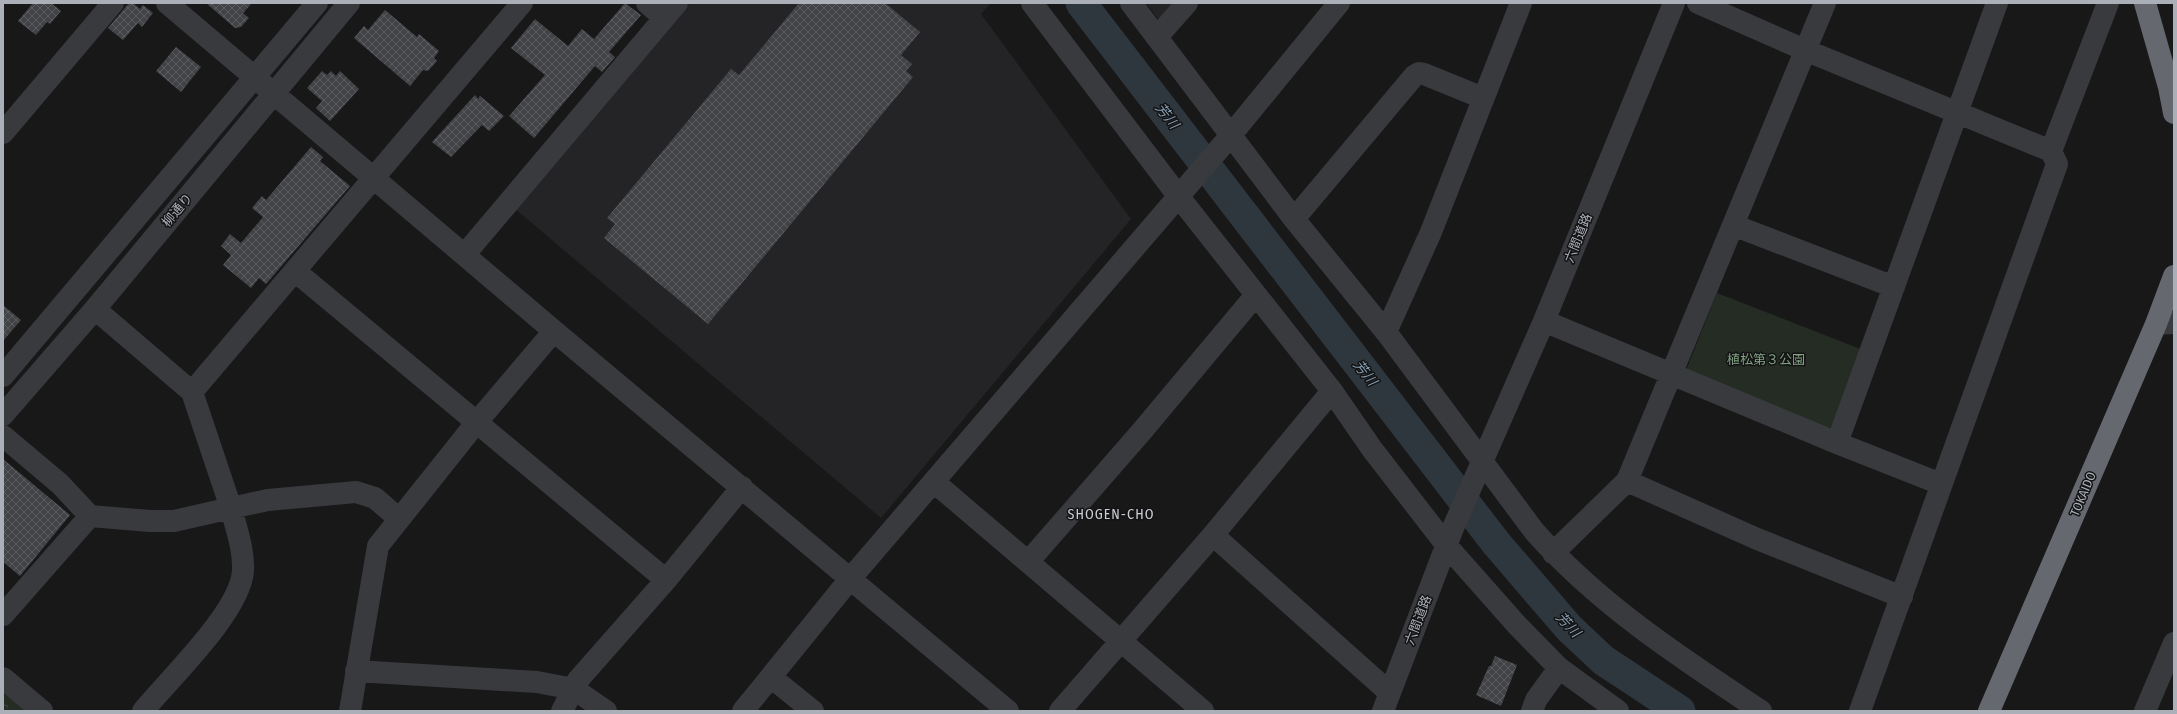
<svg xmlns="http://www.w3.org/2000/svg" width="2177" height="714" font-family="'Fira Sans Condensed','Noto Sans JP',sans-serif">
  <defs>
    <pattern id="forest-crowns" width="20" height="18" patternUnits="userSpaceOnUse"><rect width="20" height="18" fill="#242c24"/><path d="M2 6a3 3 0 1 1 6 0M12 15a3 3 0 1 1 6 0" fill="none" stroke="#414842"/></pattern>
    <pattern id="building-cross-hatch" width="8" height="8" patternUnits="userSpaceOnUse"><rect width="8" height="8" fill="#424346"/><path d="M0 0l8 8M0 8l8-8" fill="none" stroke="#5b5c5f"/></pattern>
  </defs>
  <rect width="100%" height="100%" fill="#181819"/>
  <path fill="#242426" d="M689,3H991L981,14L1131,219L881,518L514,208Z
    M1146,3H1174L1158,19Z"/>
  <path fill="#242c24" d="M1717,293L1863,350L1832,427L1826,429L1690,376L1687,368Z"/>
  <path fill="url(#forest-crowns)" d="M3,688L32,711H3Z"/>
  <g fill="none" stroke-linecap="round" stroke-linejoin="round">
    <path stroke="#2e373d" stroke-width="31" d="M1081,3L1496,543L1569,628L1603,660L1680,711"/>
  </g>
  <path fill="url(#building-cross-hatch)" d="M33,3H51L61,11L50,24L47,22L36,35L18,21Z
    M129,3H133L140,9L143,5L153,13L142,27L138,23L123,40L108,28Z
    M206,3H252L243,13L249,18L241,27L235,28Z
    M625,3L641,15L609,52L615,57L602,72L595,66L534,138L509,116L545,75L511,48L535,19L568,46L582,29L594,39Z
    M799,3H885L920,32L901,55L912,64L906,71L913,77L708,324L604,238L615,224L607,218L731,69L739,75Z
    M385,10L417,37L419,34L439,51L434,58L437,61L428,71L423,70L410,86L354,38L364,26L368,30Z
    M176,47L201,67L181,92L156,71Z
    M322,71L327,75L331,71L336,76L340,71L359,89L330,121L316,108L322,101L307,88Z
    M475,95L478,99L480,96L504,116L489,131L482,125L451,157L432,142Z
    M311,147L323,157L320,161L350,186L266,284L259,278L251,288L223,265L231,255L221,246L230,234L241,243L263,217L252,208L262,196L266,200Z
    M3,305L21,320L3,341Z
    M3,459L70,515L20,576L3,562Z
    M1495,656L1517,665L1501,706L1476,695L1489,666H1491Z"/>
  <g fill="none" stroke-linecap="round" stroke-linejoin="round">
    <path stroke="#393a3e" stroke-width="22" d="M167,3L554,331L1008,711
      M647,3L664,18
      M1032,3L1179,197L1332,391L1372,449L1447,546L1516,624L1559,668L1618,711
      M1131,3L1294,219L1386,332L1534,531C1598,604 1681,658 1761,711
      M1698,3L1805,50L2051,151
      M1157,37L1187,3
      M3,133L113,3
      M1294,219L1414,76L1419,73L1424,74L1483,98
      M1733,225L1894,287
      M465,254L677,3
      M295,271L666,580
      M1544,321L1837,443L1941,484
      M2156,324L2174,323
      M1386,332L1431,232L1521,3
      M3,376L317,3
      M192,392L522,3
      M3,415L95,309L349,3
      M3,436L60,484L90,516L150,521H174L231,508L192,392L95,309
      M1837,443L1997,3
      M1627,481L1755,538L1902,597
      M934,482L1203,711
      M1213,535L1390,693
      M1553,553L1627,481L1825,3
      M1028,562L1142,431L1255,296
      M3,615L90,516
      M356,671L537,682L574,689L606,711
      M3,678L42,711
      M772,678L813,711
      M143,711C170,678 240,612 243,571C244,549 236,528 231,508L268,500L356,492L375,498L398,518
      M350,711L378,546L476,423L554,331
      M562,711L578,680L666,580L742,487
      M743,711L850,579L1226,141L1339,3
      M1060,711L1213,535L1332,391
      M1383,711L1453,528L1544,321L1674,3
      M1532,711L1536,700L1559,668
      M1860,711L2057,164L2051,151L2108,3
      M2145,711L2174,643"/>
    <path stroke="#65686f" stroke-width="22" d="M2145,3L2169,87L2174,113
      M1989,711L2156,324L2174,276"/>
  </g>
  <g text-anchor="middle" dominant-baseline="central" stroke-width="3" stroke-linejoin="round" paint-order="stroke">
    <g font-size="13" fill="#aaafb8" stroke="#131314">
      <text transform="translate(177 210) rotate(-50)">柳通り</text>
      <text transform="translate(1578 238) rotate(-68)">六間道路</text>
      <text transform="translate(2083 494) rotate(-67)">TOKAIDO</text>
      <text transform="translate(1418 620) rotate(-69)">六間道路</text>
    </g>
    <g font-size="13" fill="#83a284" stroke="#131314">
      <text x="1766" y="359">植松第３公園</text>
    </g>
    <g font-size="14" font-style="italic" fill="#849db1" stroke="#131314">
      <text transform="translate(1167 116) rotate(52)">芳川</text>
      <text transform="translate(1365 373) rotate(52)">芳川</text>
      <text transform="translate(1568 625) rotate(47)">芳川</text>
    </g>
    <g font-size="14" letter-spacing="1" fill="#cbced5" stroke="#131314">
      <text x="1111" y="514">SHOGEN-CHO</text>
    </g>
  </g>
  <rect width="2177" height="714" fill="none" stroke="#aaafb8" stroke-width="8"/>
</svg>
